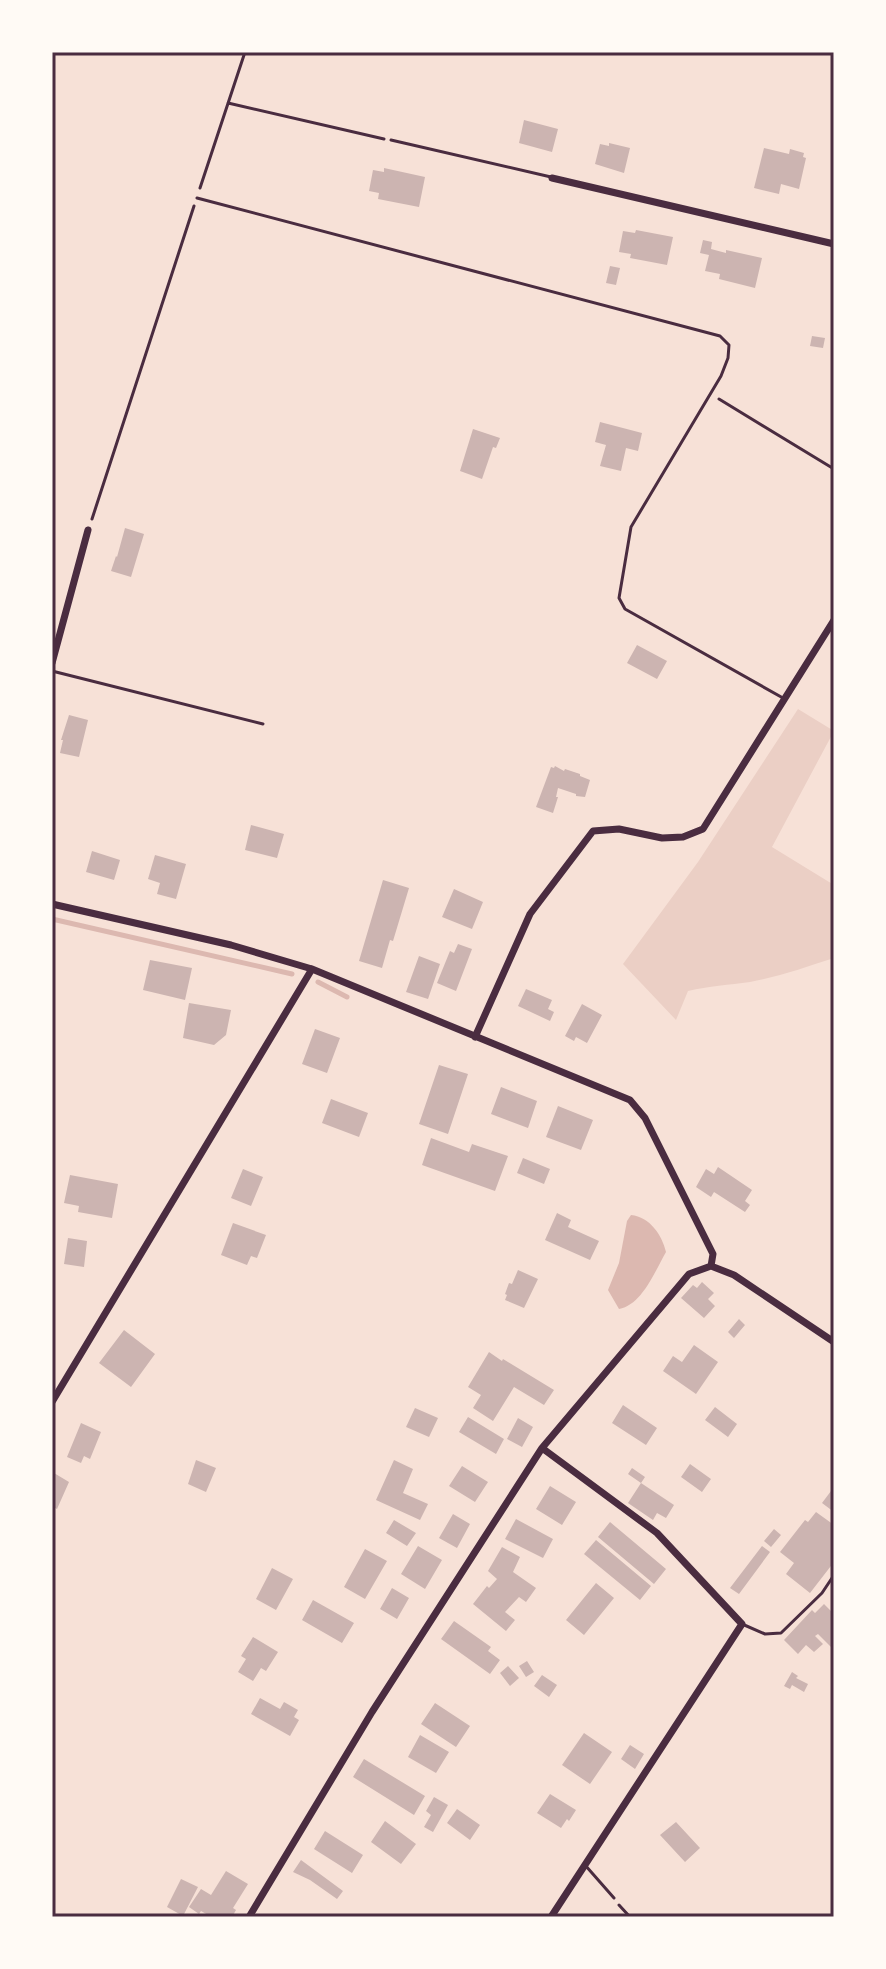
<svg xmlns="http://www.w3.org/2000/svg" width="886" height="1969" font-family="'Source Sans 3',sans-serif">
  <rect width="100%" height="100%" fill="#f7e1d7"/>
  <path fill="#ebcfc5" d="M798,709L834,731L772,847L834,885V958C806,967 778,977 750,982C729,985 709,986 688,991L676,1020L623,964L698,862Z"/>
  <path fill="#dcb8b0" d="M631,1215C650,1217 662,1235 666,1252C655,1271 642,1305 619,1309L608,1290L619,1263L627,1221Z"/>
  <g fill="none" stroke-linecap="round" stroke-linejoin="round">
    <path stroke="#dcb8b0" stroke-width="5" d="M52,919L292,974
      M318,982L347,997"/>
  </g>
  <path fill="#ccb4b1" d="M524,120L558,129L552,152L519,143Z
    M609,143L630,148L624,173L595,164L600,144L609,146Z
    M764,148L789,154L790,149L804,153L803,157L806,158L799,189L781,184L779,194L754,188Z
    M384,168L425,177L419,207L378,199L379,193L369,191L373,170L384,172Z
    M636,230L673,237L667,265L630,258L631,254L619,252L623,231L635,233Z
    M703,240L712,242L711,249L726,253V250L762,258L755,288L719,279L720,274L705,271L709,255L700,253Z
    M610,266L620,268L616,285L606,283Z
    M812,336L825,338L823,348L810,346Z
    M600,422L642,433L638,451L626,448L621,471L600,466L606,445L595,442Z
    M473,429L500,438L496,448L493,447L482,479L460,471Z
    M125,528L144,534L131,577L111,571L116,556L117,557Z
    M637,645L667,661L657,679L627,663Z
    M69,715L88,720L79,757L60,753L63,740H61Z
    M555,766L564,771L565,769L580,774V776L590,780L585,797L576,796V794L558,788L556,797H558L553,813L536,807L551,767L554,768Z
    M251,825L284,834L277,858L245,850Z
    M92,851L120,860L114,880L86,872Z
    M155,855L186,864L176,899L157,894L160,883L148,879Z
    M383,880L409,888L393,941L390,940L382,968L359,961Z
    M454,889L483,902L472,929L442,917Z
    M458,944L472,949L456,991L437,983L450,951L454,953Z
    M419,956L440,964L428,999L406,992Z
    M150,960L192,968L185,1000L143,990Z
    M526,989L552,1000L548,1009L554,1012L550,1021L518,1006Z
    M189,1003L231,1010L226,1035L214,1045L183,1038Z
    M582,1004L602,1015L587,1043L576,1037L574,1041L565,1036Z
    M315,1029L340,1038L327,1073L302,1064Z
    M439,1065L468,1074L448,1134L419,1124Z
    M501,1087L537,1101L528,1128L491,1114Z
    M331,1099L368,1113L359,1137L322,1123Z
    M558,1106L593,1120L581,1150L546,1137Z
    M431,1138L469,1152L472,1144L508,1156L495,1191L422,1165Z
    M523,1158L550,1169L544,1184L517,1173Z
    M718,1167L752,1190L745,1201L750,1205L745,1212L714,1192L711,1197L696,1187L706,1169L714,1174Z
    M243,1169L263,1177L251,1206L231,1198Z
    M70,1175L118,1184L112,1218L78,1212L79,1206L64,1203Z
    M557,1213L571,1220L568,1227L599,1241L590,1260L545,1240Z
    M233,1223L266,1235L257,1258L251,1256L247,1265L221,1255Z
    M68,1238L87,1241L84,1267L64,1264Z
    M518,1270L538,1279L524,1308L505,1300L507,1295L505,1294L509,1283L512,1284Z
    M702,1282L714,1293L708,1299L715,1306L704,1318L681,1298L693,1285L697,1288Z
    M739,1319L745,1325L734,1338L728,1332Z
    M124,1330L155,1354L131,1387L99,1363Z
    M694,1345L718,1362L696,1394L663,1371L673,1356L682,1362Z
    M489,1352L502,1361L503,1359L554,1390L544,1405L514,1387L493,1421L473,1408L481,1395L468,1387Z
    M623,1405L657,1428L646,1445L612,1423Z
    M715,1407L737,1424L728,1437L705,1420Z
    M415,1408L438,1418L429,1437L406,1427Z
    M468,1417L504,1439L496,1454L459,1432Z
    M518,1418L533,1427L522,1447L507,1439Z
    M81,1423L101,1432L90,1459L84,1456L81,1463L67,1457Z
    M196,1460L216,1468L206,1492L188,1484Z
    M394,1460L413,1469L403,1493L428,1504L420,1520L376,1500Z
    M690,1464L711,1479L702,1492L681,1477Z
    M462,1466L488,1482L475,1502L449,1486Z
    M632,1468L645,1477L641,1483L628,1474Z
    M54,1473L69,1482L57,1509L55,1508L52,1514V1475Z
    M641,1483L674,1505L666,1518L657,1513L653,1520L628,1503Z
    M550,1486L576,1502L562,1525L536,1509Z
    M834,1487V1512L822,1503Z
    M816,1512L834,1525V1562L810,1593L786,1574L794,1563L780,1552L805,1520L808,1522Z
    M453,1514L470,1524L457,1548L439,1538Z
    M516,1519L553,1539L543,1558L505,1539Z
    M394,1520L416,1533L407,1546L386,1533Z
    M610,1522L666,1569L654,1584L598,1537Z
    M774,1529L781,1535L771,1547L764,1541Z
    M596,1540L651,1586L640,1600L584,1554Z
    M418,1546L442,1560L425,1589L401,1574Z
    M762,1546L770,1552L739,1594L730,1588Z
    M502,1547L520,1557L513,1572L536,1588L526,1602L519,1597L505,1612L515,1620L506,1631L473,1604L487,1586L489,1588L497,1579L488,1571Z
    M365,1549L387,1561L365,1599L344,1587Z
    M272,1568L293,1579L276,1610L256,1599Z
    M596,1583L614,1598L584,1635L566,1620Z
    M392,1588L409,1598L397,1619L380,1609Z
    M313,1600L354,1623L342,1643L302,1620Z
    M824,1604L834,1614V1650L818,1634L815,1636L823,1644L814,1652L806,1645L798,1654L784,1640L812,1610L815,1613Z
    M454,1621L491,1647L488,1651L500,1660L490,1674L441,1639Z
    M253,1637L278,1652L266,1671L261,1668L253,1681L238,1672L246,1659L241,1656Z
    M527,1661L534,1672L526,1677L519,1666Z
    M508,1666L519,1678L510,1686L500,1673Z
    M792,1672L798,1676L796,1678L808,1684L804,1692L792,1685L790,1689L784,1686Z
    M542,1675L557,1685L549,1697L534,1686Z
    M260,1698L280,1709L284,1702L298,1710L294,1717L299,1720L290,1736L251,1714Z
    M435,1703L470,1726L456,1747L421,1724Z
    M584,1733L612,1752L590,1784L562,1765Z
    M420,1735L449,1752L436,1773L408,1757Z
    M630,1745L644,1754L635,1769L621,1759Z
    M364,1759L425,1796L414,1815L353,1777Z
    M550,1794L576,1810L569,1821L567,1819L561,1828L537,1813Z
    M434,1797L448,1805L433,1832L424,1827L431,1815L426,1811Z
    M457,1809L480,1825L470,1840L447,1823Z
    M385,1821L416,1844L401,1864L371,1842Z
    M676,1822L700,1848L685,1862L660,1835Z
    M325,1831L363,1855L352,1873L314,1849Z
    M301,1860L343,1891L337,1899L310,1880L293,1872Z
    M226,1871L248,1884L233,1908L236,1910L232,1917H207L208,1915L201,1911L199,1914L189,1907L201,1889L211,1895Z
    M181,1879L198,1887L183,1916L167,1907Z"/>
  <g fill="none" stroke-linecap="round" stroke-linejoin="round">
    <path stroke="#4a2c40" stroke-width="3" d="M228,103L384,139
      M200,188L245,52
      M92,519L194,206
      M619,1905L630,1917"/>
    <path stroke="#4a2c40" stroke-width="3" d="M391,140L551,177
      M197,198L720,336L729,345L728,358L721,376L631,527L619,598L625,609L783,698
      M719,399L834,469
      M52,671L263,724
      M742,1624L765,1634L781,1633L822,1593L834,1575
      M585,1865L614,1898"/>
    <path stroke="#4a2c40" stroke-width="7" d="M552,178L834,244
      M52,663L88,530
      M52,904L231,945L312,969L630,1100L645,1118L713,1254L711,1266
      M475,1037L530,914L593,831L619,829L662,838L683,837L703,829L834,620
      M711,1266L734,1275L834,1342
      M52,1402L312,969
      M542,1448L657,1533L742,1624L551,1917
      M249,1917L372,1712L542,1448L689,1274L711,1266"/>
  </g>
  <rect width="886" height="1969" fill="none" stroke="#fffaf5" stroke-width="108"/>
  <rect x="54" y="54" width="778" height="1861" fill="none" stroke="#4a2c40" stroke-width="3"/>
</svg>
